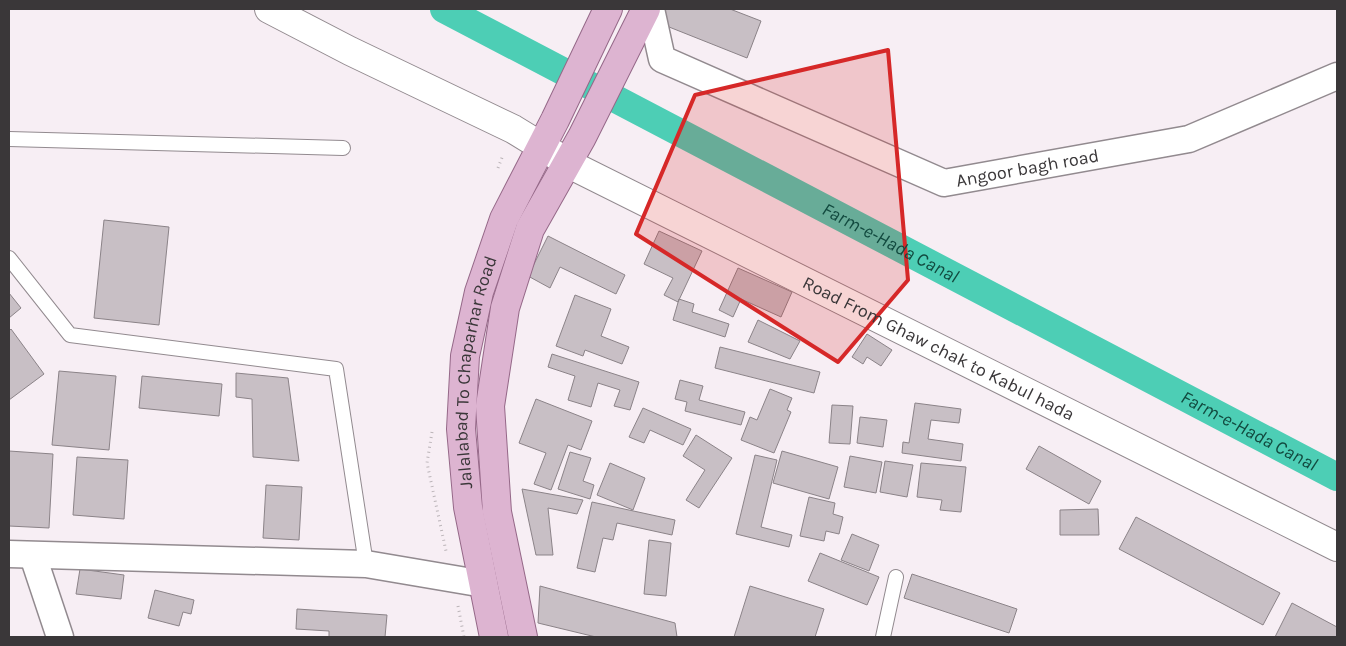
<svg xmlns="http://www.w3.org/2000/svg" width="1346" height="646" font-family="Karla,sans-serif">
  <rect width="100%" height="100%" fill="#f7eef4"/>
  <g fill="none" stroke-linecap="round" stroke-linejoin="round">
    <path stroke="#4dceb5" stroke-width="28" id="s1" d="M444,9L1337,477"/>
  </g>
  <path fill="#c8bfc5" stroke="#8b8388" d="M664,9H730L761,21L747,58L659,23Z
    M104,220L169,227L159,325L94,318Z
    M659,231L702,251L678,302L664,295L673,278L644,264Z
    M548,236L625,275L616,294L560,267L550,288L528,276Z
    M738,268L792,292L781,317L741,299L733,317L719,310Z
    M9,293L21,308L9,318Z
    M575,295L611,309L601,336L629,347L622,364L585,350L583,356L556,346Z
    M679,299L694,304L692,312L729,324L725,337L673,320Z
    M758,320L800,341L790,359L748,342Z
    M11,329L44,374L9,400V331Z
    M867,334L892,350L881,366L867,357L863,364L852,357Z
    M720,347L820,372L814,393L715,368Z
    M552,354L639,382L630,410L614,406L620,390L598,383L591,407L568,400L575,376L548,367Z
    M59,371L116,376L109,450L52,445Z
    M236,373L288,378L299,461L253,457L252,399L236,397Z
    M142,376L222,384L219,416L139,408Z
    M680,380L703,386L699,400L745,412L741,425L685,411L687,402L675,399Z
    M770,389L792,398L787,410L791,412L774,453L741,440L750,417L757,420Z
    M536,399L592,421L581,450L568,445L551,490L534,484L546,453L519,443Z
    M915,403L961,409L959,423L931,420L928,439L963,444L961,461L902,453L903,442L909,443Z
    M832,405L853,406L850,444L829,443Z
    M643,408L691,429L683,445L650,430L644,443L629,437Z
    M860,417L887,420L883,447L857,443Z
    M696,435L732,458L699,508L686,500L705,470L683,456Z
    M1039,446L1101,481L1089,504L1026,469Z
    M9,451L53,454L49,528L9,526Z
    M782,451L838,467L829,499L773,483Z
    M570,452L591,458L583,481L594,485L590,499L558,489Z
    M755,455L777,460L761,527L792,535L789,547L736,534Z
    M850,456L882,462L876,493L844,487Z
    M77,457L128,460L124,519L73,515Z
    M885,461L913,465L907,497L880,492Z
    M610,463L645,478L633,510L597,495Z
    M921,463L966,467L961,512L940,510L942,500L917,497Z
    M266,485L302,487L299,540L263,538Z
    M522,489L583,500L577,514L548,508L553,555H536Z
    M809,497L835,503L833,514L843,517L839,534L826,531L824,541L800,536Z
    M592,502L675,520L672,535L617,523L613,540L603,538L595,572L577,568Z
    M1098,509L1099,535H1060V510Z
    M1136,517L1280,593L1263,625L1119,549Z
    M852,534L879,545L869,571L841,560Z
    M649,540L671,543L666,596L644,594Z
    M820,553L879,577L867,605L808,581Z
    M80,569L124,575L121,599L76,594Z
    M912,574L1017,609L1009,633L904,598Z
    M540,586L675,623L677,637H596L538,623Z
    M750,586L824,609L815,637H734Z
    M155,590L194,600L191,614L183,612L179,626L148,618Z
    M1292,603L1337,627V637H1275Z
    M297,609L387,615L385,637H329V631L296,629Z"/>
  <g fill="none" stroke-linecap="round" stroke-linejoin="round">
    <defs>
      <path id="service" d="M9,139L343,148
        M9,258L70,335L336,369L366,564
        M883,637L896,577"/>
      <g id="minor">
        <path id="s2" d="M651,9L662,59L944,183L1189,139L1337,76"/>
        <path d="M9,554L366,564L484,584"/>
        <path d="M33,556L60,637"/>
      </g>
      <g id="tertiary">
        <path id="s3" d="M269,9L350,51L513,129L575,167L1337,547"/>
      </g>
      <g id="primary">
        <path id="s4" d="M494,637L468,507L461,429L465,356L479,292L504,219L555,120L608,9"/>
        <path d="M523,637L497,512L490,406L505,308L530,229L582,137L646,9"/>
      </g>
    </defs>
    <use href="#service" stroke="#928a8f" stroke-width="16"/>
    <use href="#minor" stroke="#928a8f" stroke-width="29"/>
    <use href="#tertiary" stroke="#928a8f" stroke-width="30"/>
    <use href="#primary" stroke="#956888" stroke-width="30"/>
    <path stroke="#bbb4b8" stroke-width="3" stroke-dasharray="1 4" stroke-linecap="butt" d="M498,168L503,155
      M432,432L427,463L446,551
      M458,606L464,637"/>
    <use href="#service" stroke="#fff" stroke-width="14"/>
    <use href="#minor" stroke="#fff" stroke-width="26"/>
    <use href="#tertiary" stroke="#fff" stroke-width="28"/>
    <use href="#primary" stroke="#ddb4d1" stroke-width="28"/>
  </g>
  <path fill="#d62828" fill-opacity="0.2" stroke="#d62828" stroke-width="4" stroke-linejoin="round" d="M888,50L908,280L838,362L636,234L695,95Z"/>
  <g text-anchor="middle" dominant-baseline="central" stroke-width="5" stroke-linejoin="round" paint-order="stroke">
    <g font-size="18" fill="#3a3739" stroke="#fefefe">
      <text stroke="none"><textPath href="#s2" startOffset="444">Angoor bagh road</textPath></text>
      <text stroke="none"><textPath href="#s3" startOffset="751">Road From Ghaw chak to Kabul hada</textPath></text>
      <text stroke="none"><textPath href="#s4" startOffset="269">Jalalabad To Chaparhar Road</textPath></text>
    </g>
    <g font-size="19" font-style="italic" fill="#124a3f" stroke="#fefefe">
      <text stroke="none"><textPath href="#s1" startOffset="504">Farm-e-Hada Canal</textPath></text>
      <text stroke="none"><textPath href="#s1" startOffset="909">Farm-e-Hada Canal</textPath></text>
    </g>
  </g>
  <rect width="1346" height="646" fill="none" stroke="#3a3739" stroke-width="20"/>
</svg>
